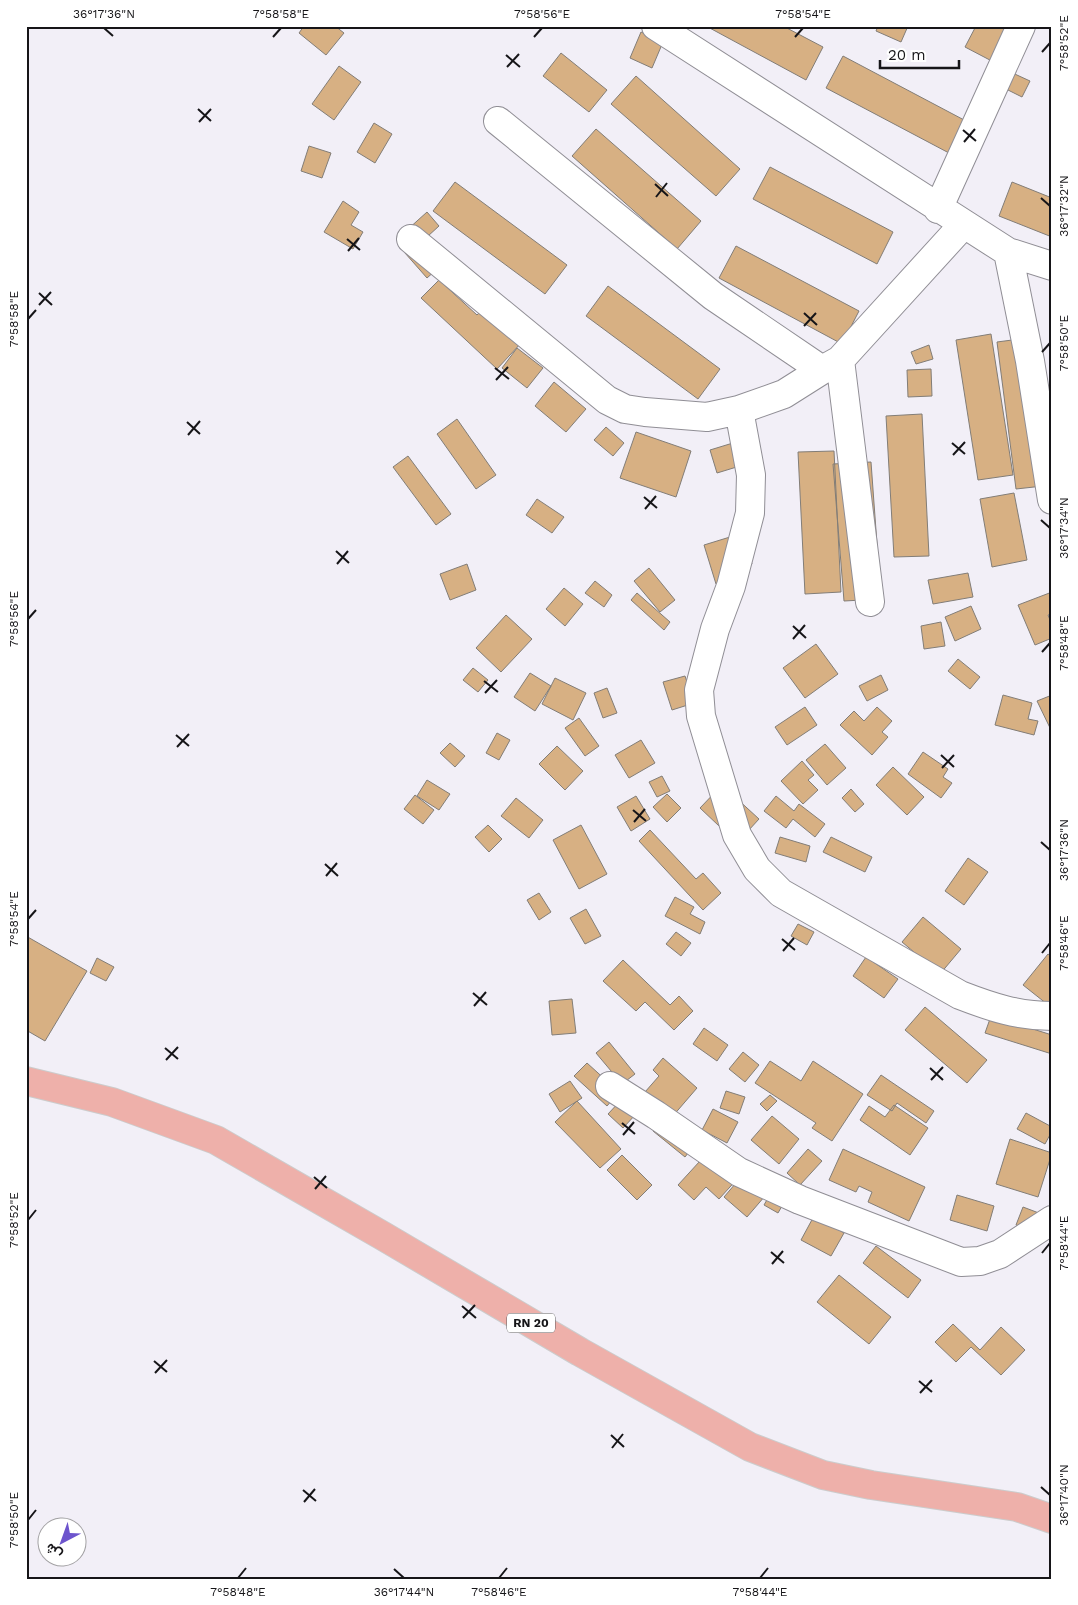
<svg xmlns="http://www.w3.org/2000/svg" width="1078" height="1605" font-family="'Work Sans',Vazirmatn,sans-serif">
  <rect width="100%" height="100%" fill="#f2eff7"/>
  <path fill="#d7b083" stroke="#827d77" d="M304,26H335L344,33L326,55L299,33Z
    M706,26H783L823,47L806,80Z
    M878,26H908L901,42L876,31Z
    M976,26H1008L1007,69L965,47Z
    M641,32L663,42L652,68L630,58Z
    M561,53L607,90L589,112L543,76Z
    M843,56L966,121L949,153L826,88Z
    M339,66L361,82L334,120L312,104Z
    M1006,70L1030,81L1022,97L998,85Z
    M636,76L740,169L716,196L611,104Z
    M374,123L392,134L375,163L357,152Z
    M596,129L701,221L677,249L572,156Z
    M309,146L331,153L322,178L301,171Z
    M770,167L893,232L877,264L753,199Z
    M455,182L567,265L545,294L433,211Z
    M1012,182L1052,198V237L999,216Z
    M343,201L359,212L351,225L363,232L353,249L324,232Z
    M427,212L439,226L416,247L436,270L427,278L405,253L418,242L407,230Z
    M736,246L859,311L842,344L719,278Z
    M439,280L477,315L485,307L522,342L497,369L421,298Z
    M608,286L720,369L698,399L586,316Z
    M991,334L1013,475L978,480L956,340Z
    M1035,337L1052,485L1016,489L997,342Z
    M929,345L933,359L916,364L911,352Z
    M517,348L543,368L527,388L502,368Z
    M931,369L932,396L908,397L907,370Z
    M554,382L586,409L566,432L535,406Z
    M922,414L929,556L894,557L886,416Z
    M457,419L496,475L476,489L437,434Z
    M606,427L624,443L613,456L594,440Z
    M636,432L691,451L676,497L620,478Z
    M746,439L753,462L717,473L710,450Z
    M834,451L841,592L805,594L798,452Z
    M408,456L451,514L436,525L393,467Z
    M871,462L881,599L844,601L833,464Z
    M1014,493L1027,560L992,567L980,499Z
    M537,499L564,517L552,533L526,515Z
    M743,533L752,564L735,569L737,577L716,584L704,545Z
    M467,564L476,590L450,600L440,574Z
    M649,568L675,600L660,612L634,581Z
    M968,573L973,597L933,604L928,580Z
    M595,581L612,595L604,607L585,593Z
    M564,588L583,604L565,626L546,609Z
    M1052,592V614L1048,615L1052,625V638L1035,645L1018,605Z
    M637,593L670,622L664,630L631,600Z
    M971,606L981,629L955,641L945,617Z
    M506,615L532,639L501,672L476,648Z
    M941,622L945,646L924,649L921,626Z
    M816,644L838,674L805,698L783,668Z
    M958,659L980,677L970,689L948,671Z
    M473,668L488,680L478,692L463,680Z
    M530,673L551,686L535,711L514,697Z
    M881,675L888,690L867,701L859,686Z
    M685,676L694,703L672,710L663,682Z
    M555,678L586,693L573,720L542,704Z
    M607,688L617,713L603,718L594,693Z
    M1003,695L1032,703L1028,719L1038,721L1034,735L995,725Z
    M1052,695V732L1037,701Z
    M805,707L817,725L787,745L775,727Z
    M877,707L892,721L882,732L888,737L872,755L840,725L854,711L864,721Z
    M579,718L599,746L585,756L565,728Z
    M497,733L510,740L499,760L486,753Z
    M641,740L655,763L629,778L615,755Z
    M450,743L465,756L455,767L440,753Z
    M825,744L846,768L827,785L806,760Z
    M557,746L583,771L565,790L539,764Z
    M923,752L948,769L943,777L952,783L941,798L908,774Z
    M802,761L814,775L808,780L818,790L803,804L781,781Z
    M893,767L924,797L907,815L876,785Z
    M662,776L670,791L657,797L649,782Z
    M427,780L450,794L439,810L417,796Z
    M722,785L759,819L737,843L700,808Z
    M851,789L864,804L855,812L842,798Z
    M667,794L681,808L667,822L653,807Z
    M415,795L434,810L423,824L404,809Z
    M636,796L650,819L631,831L617,807Z
    M776,796L794,811L799,804L825,824L815,837L793,819L786,828L764,811Z
    M516,798L543,820L529,838L501,816Z
    M488,825L502,839L489,852L475,837Z
    M581,825L607,874L579,889L553,840Z
    M650,830L696,879L703,873L721,893L703,910L639,841Z
    M780,837L810,846L806,862L775,853Z
    M831,837L872,857L865,872L823,852Z
    M968,858L988,872L964,905L945,891Z
    M539,893L551,912L539,920L527,900Z
    M675,897L694,907L690,914L705,922L700,934L665,916Z
    M586,909L601,936L585,944L570,918Z
    M923,917L961,949L940,974L902,942Z
    M798,924L814,932L807,945L791,936Z
    M676,932L691,943L681,956L666,944Z
    M26,936L87,971L45,1041L26,1030Z
    M1048,954L1052,957V1008L1023,985Z
    M866,957L898,979L884,998L853,976Z
    M97,958L114,967L106,981L90,973Z
    M623,960L670,1005L679,996L693,1011L674,1030L645,1002L636,1011L603,981Z
    M572,999L576,1033L552,1035L549,1001Z
    M925,1007L987,1060L967,1083L905,1030Z
    M991,1016L1052,1035V1054L985,1033Z
    M704,1028L728,1045L717,1061L693,1044Z
    M609,1042L635,1074L622,1084L596,1053Z
    M743,1052L759,1065L745,1082L729,1069Z
    M663,1058L697,1088L672,1117L645,1092L659,1076L653,1070Z
    M770,1061L801,1081L813,1061L863,1094L832,1141L812,1128L816,1123L755,1083Z
    M587,1063L619,1092L607,1106L574,1076Z
    M881,1075L934,1111L926,1123L897,1103L892,1111L867,1095Z
    M570,1081L582,1098L560,1112L549,1094Z
    M726,1091L745,1097L739,1114L720,1108Z
    M770,1095L777,1101L767,1111L760,1104Z
    M622,1099L637,1113L623,1128L608,1114Z
    M577,1101L621,1149L600,1168L555,1122Z
    M894,1105L928,1128L910,1155L860,1120L869,1106L885,1117Z
    M713,1109L738,1122L727,1143L702,1130Z
    M1026,1113L1052,1127V1131L1045,1144L1017,1129Z
    M772,1116L799,1139L779,1164L751,1140Z
    M664,1117L695,1144L685,1157L653,1131Z
    M1010,1139L1052,1153L1038,1197L996,1184Z
    M711,1149L740,1176L719,1199L706,1187L694,1200L678,1185Z
    M808,1149L822,1161L800,1185L787,1173Z
    M843,1149L925,1187L909,1221L868,1202L872,1192L859,1186L856,1192L829,1180Z
    M622,1155L652,1185L637,1200L607,1170Z
    M747,1170L771,1189L747,1217L724,1197Z
    M772,1191L786,1199L778,1213L764,1205Z
    M957,1195L994,1206L987,1231L950,1220Z
    M1023,1207L1052,1218L1050,1238L1016,1225Z
    M814,1216L844,1233L831,1256L801,1240Z
    M876,1246L921,1280L908,1298L863,1263Z
    M839,1275L891,1317L869,1344L817,1302Z
    M953,1324L980,1350L1001,1327L1025,1350L1001,1375L971,1347L956,1362L935,1342Z"/>
  <g fill="none" stroke-linecap="round" stroke-linejoin="round">
    <defs>
      <path id="minor" d="M656,26L1008,252L1052,266
        M498,121L713,296L822,370L840,360
        M938,209L1021,26
        M411,239L607,400L625,409L645,412L707,417L739,410L784,394L822,370
        M1008,252L1030,361L1052,500
        M739,410L751,475L750,513L731,586L715,629L699,690L701,716L737,835L757,869L781,893L960,995C991,1007 1018,1016 1052,1016
        M870,602L840,360L963,225
        M610,1086L656,1115L739,1172L800,1200L961,1262L980,1261L1000,1254L1052,1220"/>
      <path id="major" d="M26,1081L112,1102L216,1140L383,1236L580,1352L750,1447L823,1475L871,1485L1017,1507L1052,1519"/>
    </defs>
    <use href="#minor" stroke="#908e95" stroke-width="30"/>
    <use href="#major" stroke="#ccc" stroke-width="30"/>
    <use href="#minor" stroke="#fff" stroke-width="28"/>
    <use href="#major" stroke="#eeb0aa" stroke-width="28"/>
  </g>
  <path fill="none" stroke="#161518" stroke-width="2" d="M104,28L113,36M273,37L281,28M534,37L542,28M795,37L803,28M1042,52L1050,43M506,55L520,67M507,67L519,54M198,109L211,121M199,122L211,109M963,130L976,141M964,142L975,129M655,184L668,196M656,197L667,183M1041,198L1050,206M347,239L360,250M348,251L359,238M39,293L52,305M39,305L51,292M804,313L817,325M28,319L36,310M804,326L816,313M1042,352L1050,343M495,368L509,379M496,380L508,367M187,422L200,434M188,435L200,421M952,443L965,454M953,455L965,442M644,497L657,508M645,509L656,496M1041,520L1050,528M336,551L349,563M337,564L348,551M28,619L36,610M793,626L806,638M793,639L805,625M1042,652L1050,643M484,681L498,692M485,693L497,680M176,735L189,746M177,747L189,734M941,755L954,767M942,768L954,755M633,810L646,821M634,822L645,809M1041,842L1050,850M325,864L338,876M326,876L337,863M28,919L36,910M782,939L795,950M783,951L794,938M1042,953L1050,943M473,993L487,1005M474,1006L486,992M165,1048L178,1059M166,1060L178,1047M930,1068L943,1080M931,1080L943,1067M622,1123L635,1134M623,1135L634,1122M314,1177L327,1188M315,1189L326,1176M28,1220L36,1210M771,1252L784,1263M1042,1253L1050,1243M772,1264L783,1251M462,1306L476,1318M463,1318L475,1305M154,1361L167,1372M155,1373L167,1360M919,1381L932,1392M920,1393L932,1380M611,1435L624,1447M612,1448L623,1434M1041,1487L1050,1495M303,1490L316,1501M304,1502L315,1489M28,1520L36,1510M394,1569L404,1578M238,1578L246,1568M499,1578L507,1568M760,1578L768,1568"/>
  <g text-anchor="middle" dominant-baseline="central" stroke-width="4" stroke-linejoin="round" paint-order="stroke">
    <rect fill="#fff" stroke="#5c5b5d" stroke-width="1" x="507" y="1313.5" width="48" height="19" rx="4"/>
    <g font-size="12" font-weight="bold" fill="#161518">
      <text x="531" y="1323">RN 20</text>
    </g>
  </g>
  <rect width="1078" height="1605" fill="none" stroke="#ffffff" stroke-width="55"/>
  <g transform="translate(62 1542) rotate(221)"><circle r="24" fill="#ffffff" stroke="#a2a1a3"/>
  <path d="M0-4L9 19L0 12L-9 19Z" fill="#6d54cd"/>
  <text y="-8" font-size="14" font-weight="bold" text-anchor="middle" fill="#161518">ش</text>
  </g>
  <path d="M880 60v8h79v-8" fill="none" stroke="#161518" stroke-width="2.5"/>
  <text x="888" y="60" font-size="15" fill="#161518" stroke="#ffffff" stroke-width="4" paint-order="stroke">20 m</text>
  <rect x="28" y="28" width="1022" height="1550" fill="none" stroke="#161518" stroke-width="2"/>
  <g font-size="12" text-anchor="middle" fill="#161518">
    <text x="104" y="18">36°17'36"N</text>
    <text x="281" y="18">7°58'58"E</text>
    <text x="542" y="18">7°58'56"E</text>
    <text x="803" y="18">7°58'54"E</text>
    <text transform="translate(1064 43) rotate(-90)" y="4">7°58'52"E</text>
    <text transform="translate(1064 206) rotate(-90)" y="4">36°17'32"N</text>
    <text transform="translate(14 319) rotate(-90)" y="4">7°58'58"E</text>
    <text transform="translate(1064 343) rotate(-90)" y="4">7°58'50"E</text>
    <text transform="translate(1064 528) rotate(-90)" y="4">36°17'34"N</text>
    <text transform="translate(14 619) rotate(-90)" y="4">7°58'56"E</text>
    <text transform="translate(1064 643) rotate(-90)" y="4">7°58'48"E</text>
    <text transform="translate(1064 850) rotate(-90)" y="4">36°17'36"N</text>
    <text transform="translate(14 919) rotate(-90)" y="4">7°58'54"E</text>
    <text transform="translate(1064 943) rotate(-90)" y="4">7°58'46"E</text>
    <text transform="translate(14 1220) rotate(-90)" y="4">7°58'52"E</text>
    <text transform="translate(1064 1243) rotate(-90)" y="4">7°58'44"E</text>
    <text transform="translate(1064 1495) rotate(-90)" y="4">36°17'40"N</text>
    <text transform="translate(14 1520) rotate(-90)" y="4">7°58'50"E</text>
    <text x="238" y="1596">7°58'48"E</text>
    <text x="404" y="1596">36°17'44"N</text>
    <text x="499" y="1596">7°58'46"E</text>
    <text x="760" y="1596">7°58'44"E</text>
  </g>
</svg>
